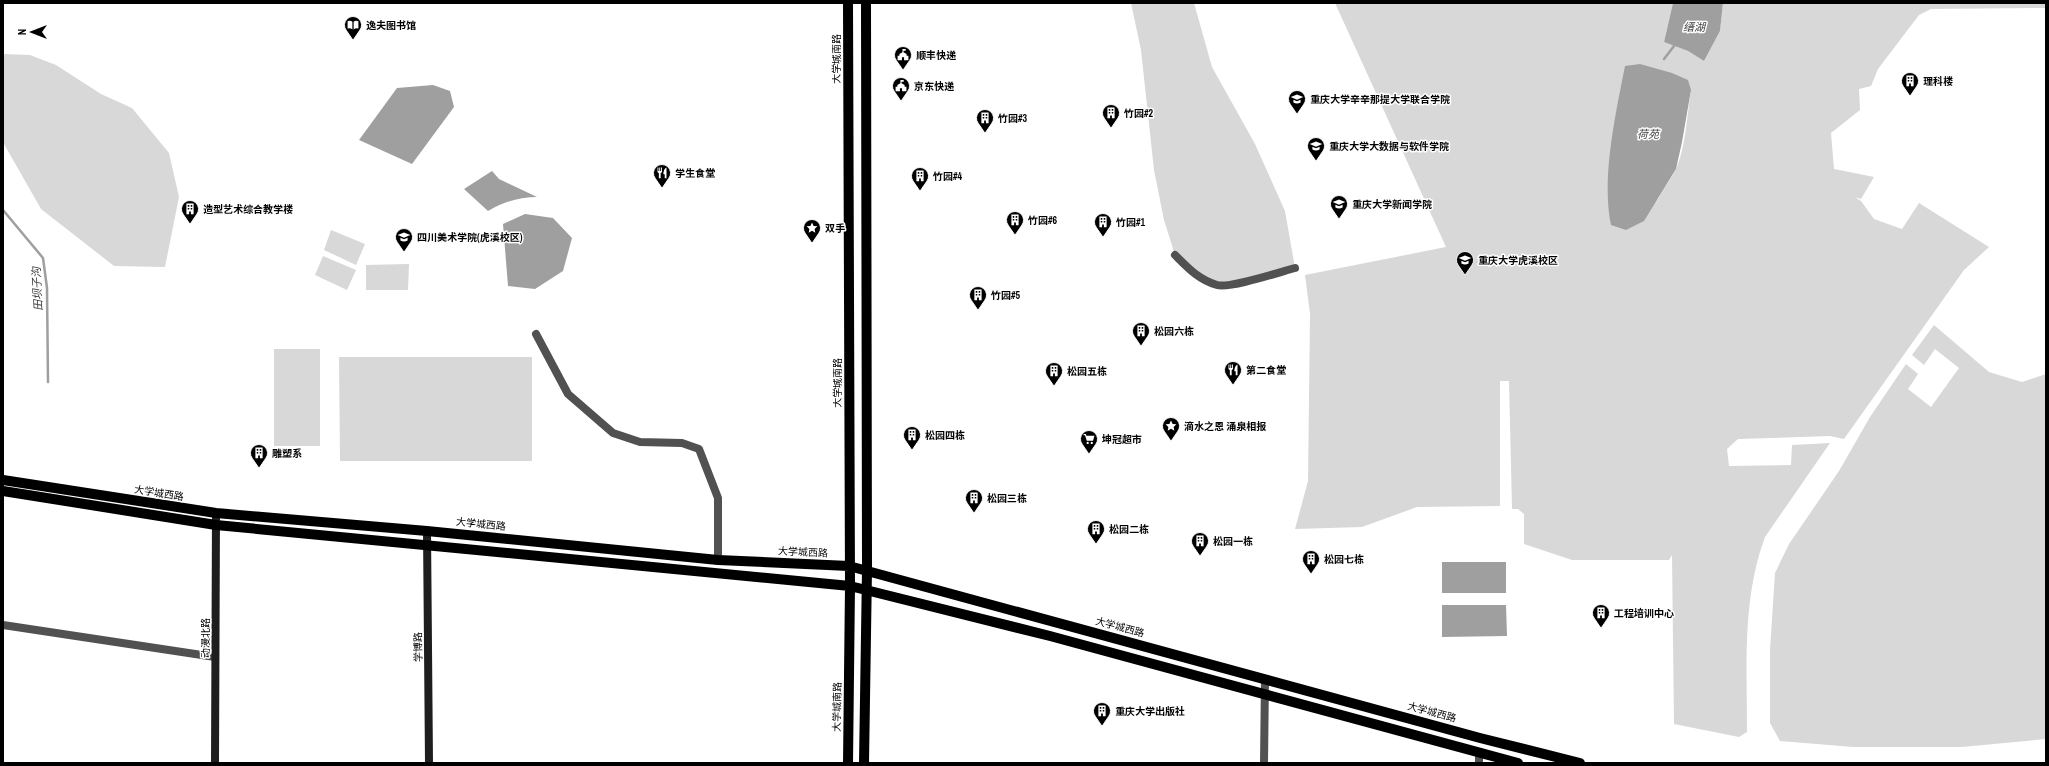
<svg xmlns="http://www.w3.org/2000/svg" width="2049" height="766" font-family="'Archivo Narrow','Noto Sans SC',sans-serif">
  <rect width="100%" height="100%" fill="#fff"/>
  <path fill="#d8d8d8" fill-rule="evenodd" d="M1131,3H1194L1212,67L1255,144L1285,211L1295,268L1219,286L1175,255L1164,220L1154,170L1141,50Z
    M1335,3H1673L1664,42L1688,51L1704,61L1720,31L1723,3H2046V8L1931,9L1919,15L1878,69L1871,86L1859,89L1860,110L1831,133L1834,169L1874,177L1861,199L1855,197L1861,201L1874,219L1902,229L1919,203L1989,247L1964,270L1844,439L1830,436L1738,439L1727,449L1729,466L1791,465L1792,445L1830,443L1765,537C1742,599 1747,666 1747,732L1739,737L1674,724L1672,555L1669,560H1572L1524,544V514L1518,509H1512L1509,381H1500V506L1417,507L1362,527L1295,529L1308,481L1310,314L1305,275L1446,247ZM1691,90C1687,114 1686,147 1676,169C1670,181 1661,191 1656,204Z
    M3,54L30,55L56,65L101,94L132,108L169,153L179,197L165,267L114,266L41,209L4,144Z
    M331,230L365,244L356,265L324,250Z
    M323,256L356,270L347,290L315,275Z
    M409,264L408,290H366V265Z
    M1934,325L1989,372L2022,382L2046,374V739L1962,747H1853L1780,741L1770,723V650L1775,573L1789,544L1839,471L1870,417L1906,364L1918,374L1908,389L1931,407L1959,368L1935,349L1924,365L1912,355Z
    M274,349H320V446H274Z
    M339,357H532V461H340Z"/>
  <path fill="#9f9f9f" d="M1673,3H1723L1720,31L1704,61L1688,51L1664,42Z
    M1640,64L1672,73L1688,80L1691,90L1682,142L1676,169L1644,221L1626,230L1611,225C1601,179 1616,112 1625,66Z
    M433,85L450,91L454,107L412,164L359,140L397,88Z
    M492,171L499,179L537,197C519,197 503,202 488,211L464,189Z
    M525,214L553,218L572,238L563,271L535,289L508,286L503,224Z
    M1442,562H1506V593H1442Z
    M1442,605H1506L1507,636L1442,637Z"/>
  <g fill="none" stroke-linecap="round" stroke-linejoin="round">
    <path stroke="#9f9f9f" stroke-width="2.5" d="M1664,59L1674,46
      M3,210L43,258L47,288L48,382"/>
    <path stroke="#515151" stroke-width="8" d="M1175,255C1188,268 1199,280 1217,285C1229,289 1280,272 1295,268
      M536,334L568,394L613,433L640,442L682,443L699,449L718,498V560
      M3,625L215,657
      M1264,763L1265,679
      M1479,763V753"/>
    <path stroke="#1e1e1e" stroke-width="8" d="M427,531L429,763
      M215,763L216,513"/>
    <path stroke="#000" stroke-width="10" d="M3,480L216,513L427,531L718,560L849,566L1480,738L1580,763
      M3,491L216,525L850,586L1050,636L1518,763
      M848,763L850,586L848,3
      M864,763L867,570L866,3"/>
  </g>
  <defs>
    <symbol id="library-pin" viewBox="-11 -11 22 30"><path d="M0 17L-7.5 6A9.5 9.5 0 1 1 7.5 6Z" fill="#000" stroke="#fff"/><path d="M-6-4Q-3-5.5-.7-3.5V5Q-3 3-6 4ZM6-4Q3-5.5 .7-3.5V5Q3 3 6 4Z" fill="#fff"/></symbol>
    <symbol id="civic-pin" viewBox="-11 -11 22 30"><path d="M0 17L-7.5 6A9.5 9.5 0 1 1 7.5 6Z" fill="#000" stroke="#fff"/><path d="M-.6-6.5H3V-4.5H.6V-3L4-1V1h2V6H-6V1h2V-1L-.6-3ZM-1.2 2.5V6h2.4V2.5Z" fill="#fff"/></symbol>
    <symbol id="building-pin" viewBox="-11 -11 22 30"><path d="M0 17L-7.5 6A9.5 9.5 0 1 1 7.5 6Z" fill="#000" stroke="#fff"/><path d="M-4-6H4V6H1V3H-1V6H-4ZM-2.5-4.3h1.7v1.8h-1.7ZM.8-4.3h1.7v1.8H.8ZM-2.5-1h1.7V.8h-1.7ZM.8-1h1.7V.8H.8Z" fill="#fff"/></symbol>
    <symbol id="university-pin" viewBox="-11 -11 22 30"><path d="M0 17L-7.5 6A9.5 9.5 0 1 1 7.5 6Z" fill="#000" stroke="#fff"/><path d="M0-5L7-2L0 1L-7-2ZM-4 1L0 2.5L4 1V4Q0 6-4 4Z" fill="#fff"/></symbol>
    <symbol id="restaurant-pin" viewBox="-11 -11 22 30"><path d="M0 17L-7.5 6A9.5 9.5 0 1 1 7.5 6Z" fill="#000" stroke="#fff"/><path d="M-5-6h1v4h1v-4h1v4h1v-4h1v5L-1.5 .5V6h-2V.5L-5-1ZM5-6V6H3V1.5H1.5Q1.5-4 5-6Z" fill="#fff"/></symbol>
    <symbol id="sight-pin" viewBox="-11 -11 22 30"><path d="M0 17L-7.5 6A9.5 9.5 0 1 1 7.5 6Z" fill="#000" stroke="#fff"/><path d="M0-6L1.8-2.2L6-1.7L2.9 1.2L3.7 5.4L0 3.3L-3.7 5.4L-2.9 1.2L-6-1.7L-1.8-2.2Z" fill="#fff"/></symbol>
    <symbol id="supermarket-pin" viewBox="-11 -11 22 30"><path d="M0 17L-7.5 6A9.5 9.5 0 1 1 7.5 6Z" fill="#000" stroke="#fff"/><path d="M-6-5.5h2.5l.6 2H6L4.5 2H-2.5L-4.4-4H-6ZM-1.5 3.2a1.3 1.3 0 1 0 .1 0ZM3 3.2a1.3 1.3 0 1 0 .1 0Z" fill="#fff"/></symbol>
  </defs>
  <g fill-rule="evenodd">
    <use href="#library-pin" x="343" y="15" width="20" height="27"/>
    <use href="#civic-pin" x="893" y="45" width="20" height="27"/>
    <use href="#building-pin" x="1900" y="71" width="20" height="27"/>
    <use href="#civic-pin" x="891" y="76" width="20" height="27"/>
    <use href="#university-pin" x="1287" y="89" width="20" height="27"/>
    <use href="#building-pin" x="1101" y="103" width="20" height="27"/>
    <use href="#building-pin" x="975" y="108" width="20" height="27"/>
    <use href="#university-pin" x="1306" y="136" width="20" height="27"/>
    <use href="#restaurant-pin" x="652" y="163" width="20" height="27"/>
    <use href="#building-pin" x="910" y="166" width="20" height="27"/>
    <use href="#university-pin" x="1329" y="194" width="20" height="27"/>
    <use href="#building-pin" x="180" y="199" width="20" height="27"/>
    <use href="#building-pin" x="1005" y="210" width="20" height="27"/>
    <use href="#building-pin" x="1093" y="212" width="20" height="27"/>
    <use href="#sight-pin" x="802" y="218" width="20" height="27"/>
    <use href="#university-pin" x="394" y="227" width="20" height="27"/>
    <use href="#university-pin" x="1455" y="250" width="20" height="27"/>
    <use href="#building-pin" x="968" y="285" width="20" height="27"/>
    <use href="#building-pin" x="1131" y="321" width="20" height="27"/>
    <use href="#restaurant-pin" x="1223" y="360" width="20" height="27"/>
    <use href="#building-pin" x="1044" y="361" width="20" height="27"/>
    <use href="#sight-pin" x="1161" y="416" width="20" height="27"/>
    <use href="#building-pin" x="902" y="425" width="20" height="27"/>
    <use href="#supermarket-pin" x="1079" y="429" width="20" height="27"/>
    <use href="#building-pin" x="249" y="443" width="20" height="27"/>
    <use href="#building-pin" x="964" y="488" width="20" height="27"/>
    <use href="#building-pin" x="1086" y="519" width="20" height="27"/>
    <use href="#building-pin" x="1190" y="531" width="20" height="27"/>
    <use href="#building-pin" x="1301" y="549" width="20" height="27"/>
    <use href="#building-pin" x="1591" y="603" width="20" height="27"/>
    <use href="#building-pin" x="1092" y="701" width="20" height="27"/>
  </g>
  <g text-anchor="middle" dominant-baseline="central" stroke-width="3" stroke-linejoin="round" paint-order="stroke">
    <g font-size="10" font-weight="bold" fill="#000" stroke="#fff" text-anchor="start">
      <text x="366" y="25">逸夫图书馆</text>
      <text x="916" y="55">顺丰快递</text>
      <text x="1923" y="81">理科楼</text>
      <text x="914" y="86">京东快递</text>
      <text x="1310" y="99">重庆大学辛辛那提大学联合学院</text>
      <text x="1124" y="113">竹园#2</text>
      <text x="998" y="118">竹园#3</text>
      <text x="1329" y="146">重庆大学大数据与软件学院</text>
      <text x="675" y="173">学生食堂</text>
      <text x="933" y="176">竹园#4</text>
      <text x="1352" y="204">重庆大学新闻学院</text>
      <text x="203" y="209">造型艺术综合教学楼</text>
      <text x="1028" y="220">竹园#6</text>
      <text x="1116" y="222">竹园#1</text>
      <text x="825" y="228">双手</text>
      <text x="417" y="237">四川美术学院(虎溪校区)</text>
      <text x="1478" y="260">重庆大学虎溪校区</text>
      <text x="991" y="295">竹园#5</text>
      <text x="1154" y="331">松园六栋</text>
      <text x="1246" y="370">第二食堂</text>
      <text x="1067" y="371">松园五栋</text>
      <text x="1184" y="426">滴水之恩 涌泉相报</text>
      <text x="925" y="435">松园四栋</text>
      <text x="1102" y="439">坤冠超市</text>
      <text x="272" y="453">雕塑系</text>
      <text x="987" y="498">松园三栋</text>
      <text x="1109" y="529">松园二栋</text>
      <text x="1213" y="541">松园一栋</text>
      <text x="1324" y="559">松园七栋</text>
      <text x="1614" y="613">工程培训中心</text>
      <text x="1115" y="711">重庆大学出版社</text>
    </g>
    <g font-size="10" fill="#000" stroke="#fff">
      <text transform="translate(836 59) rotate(-90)">大学城南路</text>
      <text transform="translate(837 383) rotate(-90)">大学城南路</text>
      <text transform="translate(159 493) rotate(9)">大学城西路</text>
      <text transform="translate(481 524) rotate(6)">大学城西路</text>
      <text transform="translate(803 552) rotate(3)">大学城西路</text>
      <text transform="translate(1120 627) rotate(15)">大学城西路</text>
      <text transform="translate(205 638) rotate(-90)">动漫北路</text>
      <text transform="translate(418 647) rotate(-91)">学博路</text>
      <text transform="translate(837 707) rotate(-89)">大学城南路</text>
      <text transform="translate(1432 712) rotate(15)">大学城西路</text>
    </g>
    <g font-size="11" font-style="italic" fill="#404040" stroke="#fff">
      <text x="1694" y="27">缙湖</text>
      <text x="1648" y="134">荷苑</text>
      <text transform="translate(37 289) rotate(-93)">田坝子沟</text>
    </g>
  </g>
  <rect width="2049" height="766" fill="none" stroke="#000000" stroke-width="8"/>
  <g transform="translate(32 32) rotate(270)" stroke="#ffffff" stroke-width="3" paint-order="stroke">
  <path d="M0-3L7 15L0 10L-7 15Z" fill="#000000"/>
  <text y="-6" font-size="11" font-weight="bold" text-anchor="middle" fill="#000000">N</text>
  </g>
</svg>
